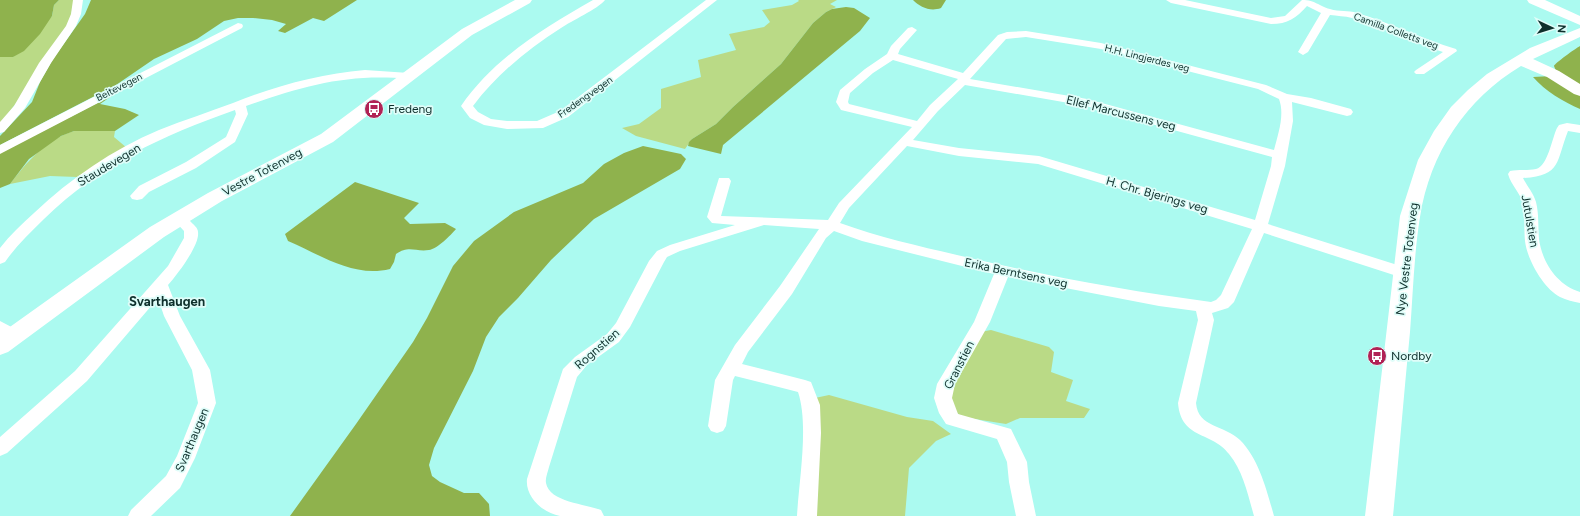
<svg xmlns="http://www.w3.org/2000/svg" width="1580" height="516" font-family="Figtree,sans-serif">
  <rect width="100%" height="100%" fill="#abfaf0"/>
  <path fill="#bada86" d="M59,0H74L70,21L17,102L0,124V57H13L52,16L54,5Z
    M798,0H837L830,4L836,7L826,12L813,23L781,64L733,107L716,124L692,139L685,149L636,136L622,128L639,124L661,108V89L701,77L698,60L736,50L729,34L764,27L770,22L762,10L792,5L799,1Z
    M74,131H115L114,137L127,148L77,177L50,176L10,184C27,162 46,139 74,131Z
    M991,330L1049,347L1054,352L1051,372L1073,380L1066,401L1090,409L1084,418H1020L1006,424L962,417L952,409L950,394L980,332Z
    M829,395L907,417L933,421L951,434L936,441L909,468L905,516H813L815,398Z"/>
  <path fill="#8fb24d" d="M0,0H59L54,5L52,16L40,34L24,51L13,57H0Z
    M91,0H357L324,21L313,18L285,33L278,31L286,24L272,20L253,18H238L224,21L197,39L154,59L116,85L0,145V136L32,102L40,82L53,59L85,14Z
    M913,0H946L941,8C930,12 920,7 913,0Z
    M846,7L854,8L870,18L860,31L723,145L721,154L688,146L689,142L692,139L716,124L733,107L781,64L813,23L826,12L832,9Z
    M1580,46V109C1564,102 1545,91 1533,77L1552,76L1556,71L1554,66C1555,63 1575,49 1580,46Z
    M113,95L100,104L125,109L139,115L115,131H74L61,136L29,159L10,184L0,188V153Z
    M643,146L681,154L686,159L680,169L594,219L551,260L518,298L499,317L486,337L473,371L434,448L429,465L432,476L440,482L464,493H479L489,504L490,516H290L356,424L413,342L427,318L453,266L474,241L514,212L583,183L604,164L624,153Z
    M355,182L419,203L404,218L410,224L445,223L456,229C451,235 437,249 429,250C415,252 409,245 396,254L394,262L390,269C353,278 321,255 288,241L285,234Z"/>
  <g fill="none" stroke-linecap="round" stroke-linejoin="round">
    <path fill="#fff" fill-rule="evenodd" d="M73,0H83L81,14L76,26L51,63L25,108L4,132L0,133V122L14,106L39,63L66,26L71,14Z
      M593,0H605C598,9 571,21 561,28C527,50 497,74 473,106L478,112L491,119L507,121H537L560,111L706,0H717L568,117L543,128L507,129L484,125L470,118L461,106C494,58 544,28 593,0Z
      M1166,0H1185L1271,18L1285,16L1302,0C1316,0 1318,6 1330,9C1339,12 1348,10 1357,13C1391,23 1422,39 1456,49L1457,51L1424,74H1416L1414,72L1416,70L1443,52C1412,43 1383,26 1352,18C1345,16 1337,16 1330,15L1308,52L1303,55L1298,52L1321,13L1307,6C1296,18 1288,24 1271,24L1171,3Z
      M238,23L242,24L243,26L242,28L0,154V145Z
      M912,27L917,30L900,49L898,54L963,73L998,35L1007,32L1026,31L1101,43L1266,85L1287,94L1311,98L1351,109L1353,112L1351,115L1347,116L1292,102L1293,121L1285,166L1268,224L1410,269L1413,273L1410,277L1405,278L1400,277L1264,233L1234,302L1228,308L1212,313L1214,320L1196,403C1198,428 1225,425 1240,440C1259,459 1267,491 1274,516H1254C1248,495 1243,471 1229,454C1212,431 1181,440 1178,403L1198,320L1196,311L1159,306L1008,277L990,322L955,384L952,398L958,414L1011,429L1027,462L1029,482L1036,516H1016L1009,482L1007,462L997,439L946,424L939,413L934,398L937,384L974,322L994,274L862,241L834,231L826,238L792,294L748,352L742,364L805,380L811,382L820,405L821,433L817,516H797C799,480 809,425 798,392L735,376L733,380L726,426L723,431L717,433L711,431L708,426L715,380L735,345L780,286L819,229L764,225L680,251L667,257L664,262L630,327L619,342L587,365L577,377L549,467C548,472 545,478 546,483C549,502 586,504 601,510L604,516C590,516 573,516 560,516C543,513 525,497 527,479L563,369L575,357L607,334L616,323L649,261L657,251L670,245L735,225L712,223L707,217L719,178H729L731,181L721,216L828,220L839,203L912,127L841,110L836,102L840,90L865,69L887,54L891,46L908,28ZM1026,37L1101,49L1258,89L1279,99C1285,115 1278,134 1274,150L1087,99L970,79L1006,39ZM893,60L958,79L930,105L917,121L849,104L848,102L850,93L873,73ZM965,85L1086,106L1272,157L1271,166L1255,220L1039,156L959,148L913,140L938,111ZM907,146L959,156L1038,164L1252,229L1221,295L1216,300L1211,302C1126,291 1041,275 957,255C918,246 879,237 840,223L849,208Z
      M365,70L409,73L413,74L415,76L413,78L409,79C348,73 303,86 246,106L248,114L235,142L196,168L149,192L142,199L137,200L132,199L130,196L139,186L186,162L226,137L236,114L235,110C161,136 101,164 44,219C30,233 16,246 5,262L0,264V248C10,235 22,224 34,213C71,178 112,150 159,130C184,120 209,112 233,103C275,86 320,74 365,70Z
      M1567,123L1580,125V133L1568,131C1556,161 1562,176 1523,178C1527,186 1533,192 1536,202C1539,214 1538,226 1539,239C1542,262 1557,285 1580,292V303C1574,302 1566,300 1560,297C1543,288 1527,259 1525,241C1524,229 1525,216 1523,204C1520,192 1511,185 1508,174L1510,171C1519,169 1527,171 1536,169C1548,166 1552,138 1557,128L1559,125Z
      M179,214C185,215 187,218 191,222C194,225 198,228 198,232C200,245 177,275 168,285L180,316L210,370L216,403L195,458L180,488L151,516H128L131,510L166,476L177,456L198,403L192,370L164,316L158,298L87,381L7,453L0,456V437L75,371L168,266L184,238V231L172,218L174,215Z
      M0,321L21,332L23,336L21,340L15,342L0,335Z"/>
    <path fill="#fff" fill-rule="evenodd" d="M515,0H532L530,3L472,35L333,142L222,201L164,237L8,352L0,355V334L150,227L208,193L321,134L462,29Z
      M1527,0H1545L1580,16V25L1529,3Z
      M1580,28V37L1533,59L1559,71L1580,84V96L1574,94L1547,77L1521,66C1466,99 1430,153 1420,217C1414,254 1413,294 1410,332C1404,393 1399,455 1393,516H1365L1400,216L1418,160L1434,131L1451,107L1468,90L1487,74L1530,48Z"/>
  </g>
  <defs>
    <symbol id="bus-disc" viewBox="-11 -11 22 22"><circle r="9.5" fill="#b12255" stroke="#dffdf9"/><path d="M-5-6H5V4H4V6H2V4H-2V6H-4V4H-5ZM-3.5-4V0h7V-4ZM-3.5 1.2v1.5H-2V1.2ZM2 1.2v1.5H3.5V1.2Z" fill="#fff"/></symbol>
  </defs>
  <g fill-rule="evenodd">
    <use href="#bus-disc" x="363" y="98" width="22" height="22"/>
    <use href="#bus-disc" x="1366" y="345" width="22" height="22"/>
  </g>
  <g text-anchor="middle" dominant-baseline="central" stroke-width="3.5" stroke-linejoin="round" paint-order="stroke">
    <g font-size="10" fill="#0e302c" stroke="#dffdf9">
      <text transform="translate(1396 31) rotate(20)">Camilla Colletts veg</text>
      <text transform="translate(1147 58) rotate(14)">H.H. Lingjerdes veg</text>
      <text transform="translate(119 87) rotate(-27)">Beitevegen</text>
      <text transform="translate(585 97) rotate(-35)">Fredengvegen</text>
    </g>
    <g font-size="12" fill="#0e302c" stroke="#dffdf9" text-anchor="start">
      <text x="388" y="109">Fredeng</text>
      <text x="1391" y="356">Nordby</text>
    </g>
    <g font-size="12" fill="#0e302c" stroke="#dffdf9">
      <text transform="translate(1121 113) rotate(14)">Ellef Marcussens veg</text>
      <text transform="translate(109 165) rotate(-31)">Staudevegen</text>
      <text transform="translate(262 172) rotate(-28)">Vestre Totenveg</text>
      <text transform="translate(1157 195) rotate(16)">H. Chr. Bjerings veg</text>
      <text transform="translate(1530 221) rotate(80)">Jutulstien</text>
      <text transform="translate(1407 259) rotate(-83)">Nye Vestre Totenveg</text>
      <text transform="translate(1016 273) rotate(12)">Erika Berntsens veg</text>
      <text transform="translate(597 349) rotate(-41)">Rognstien</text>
      <text transform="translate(959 365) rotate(-63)">Granstien</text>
      <text transform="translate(192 440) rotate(-67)">Svarthaugen</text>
    </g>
    <g font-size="13" font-weight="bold" fill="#0e302c" stroke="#dffdf9">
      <text x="167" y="301">Svarthaugen</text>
    </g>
  </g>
  <g transform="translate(1552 28) rotate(94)" stroke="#dffdf9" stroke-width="3" paint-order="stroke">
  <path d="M0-3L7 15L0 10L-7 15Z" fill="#0e302c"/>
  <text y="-6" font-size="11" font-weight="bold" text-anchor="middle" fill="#0e302c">N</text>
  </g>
</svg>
